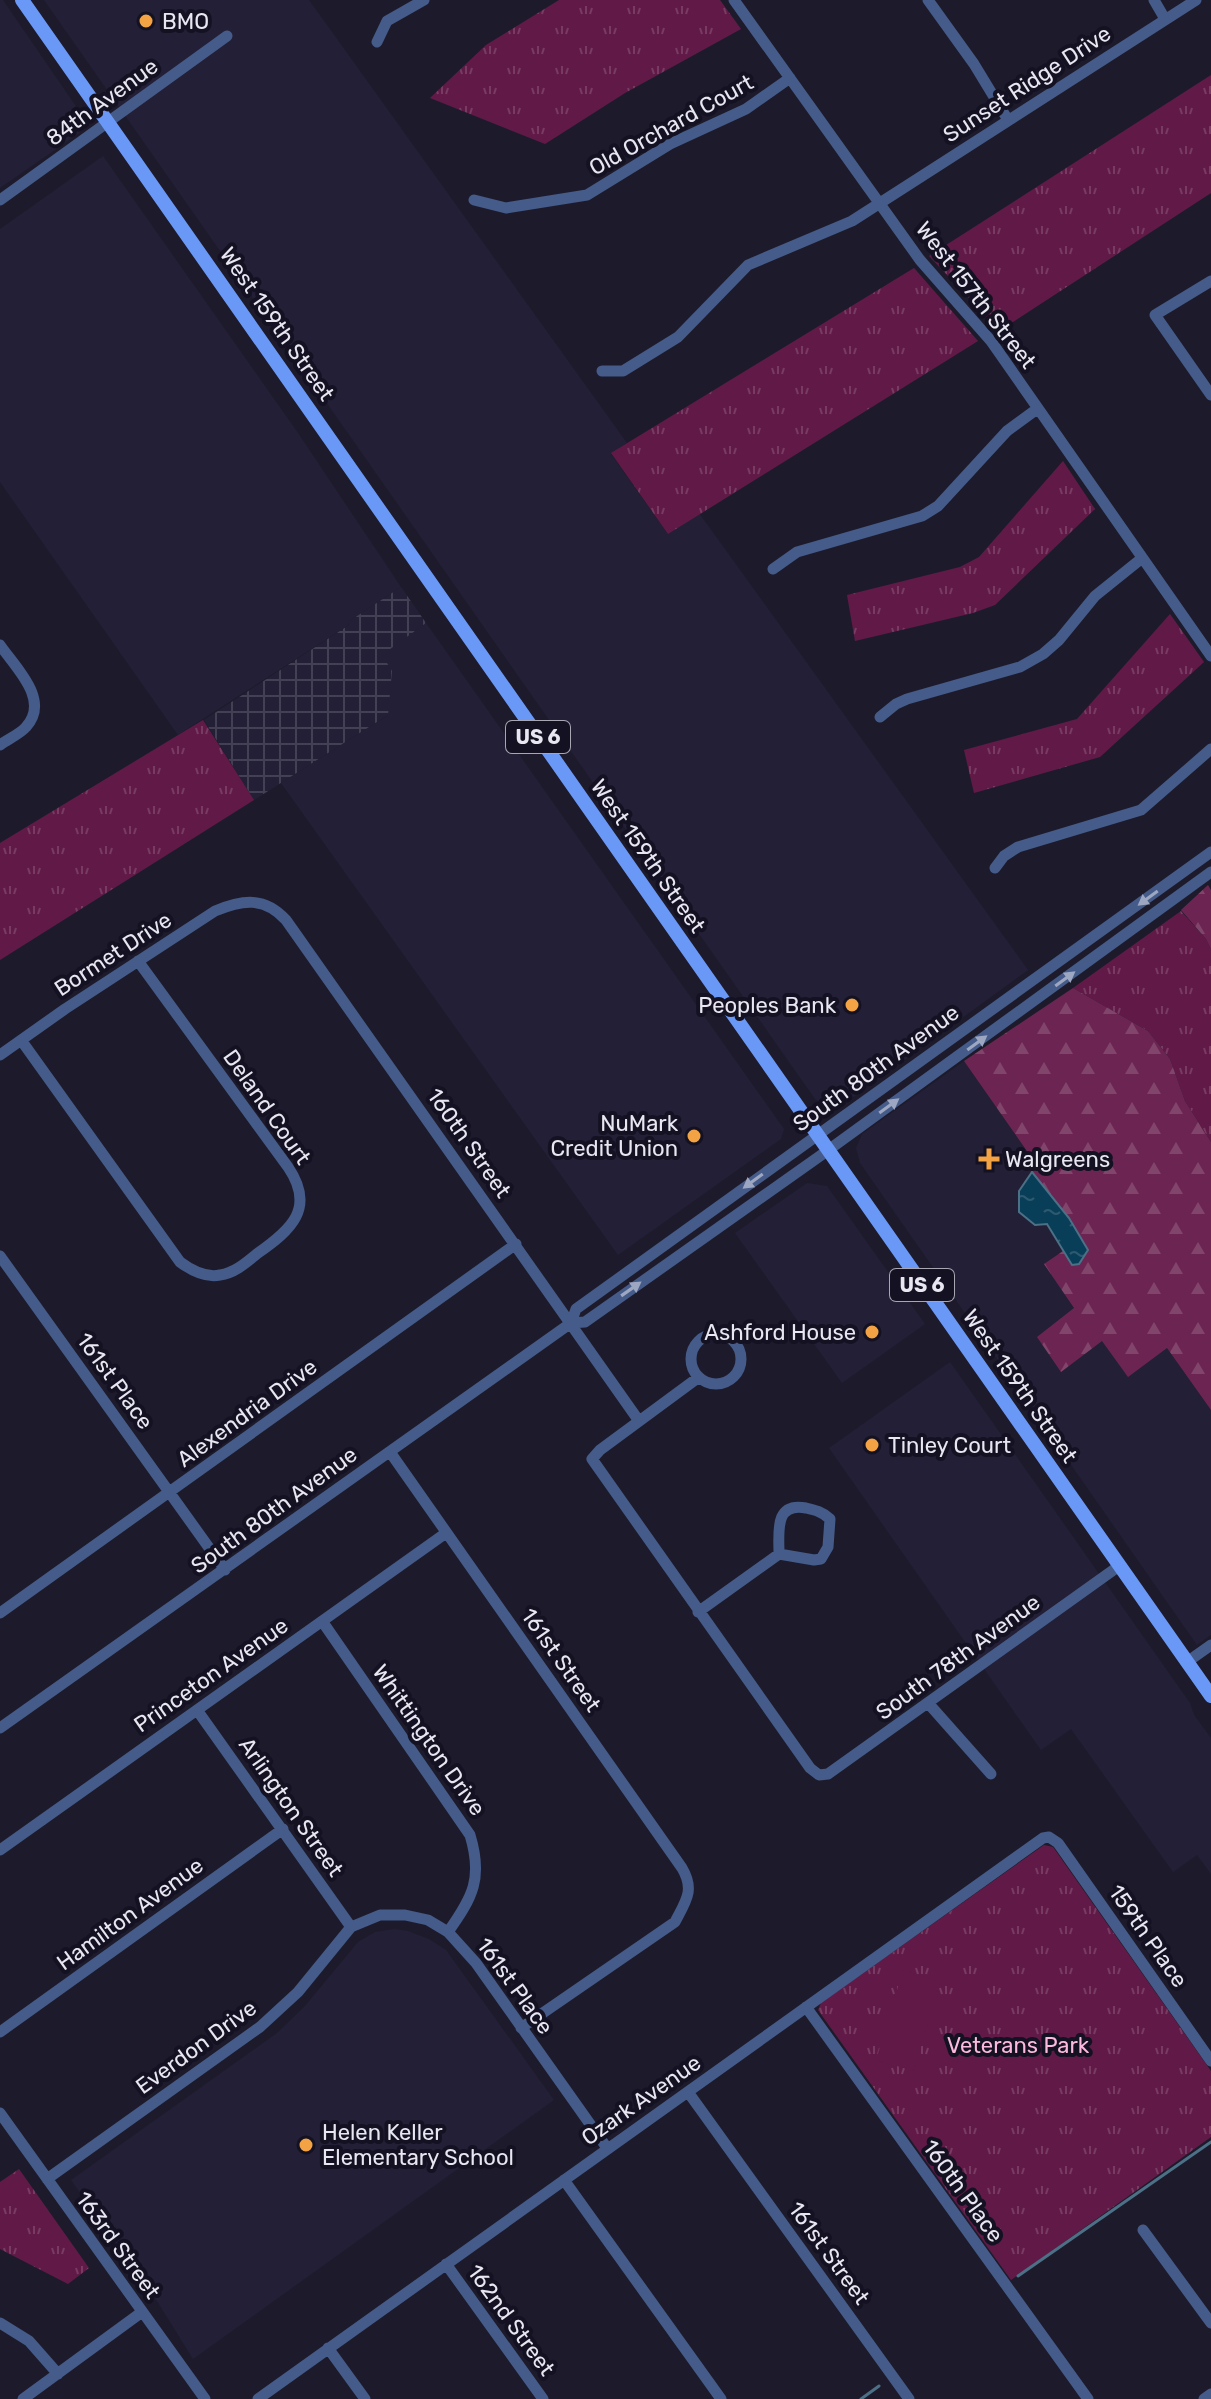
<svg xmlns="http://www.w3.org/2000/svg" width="1211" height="2399" font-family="Rubik,sans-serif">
  <defs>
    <pattern id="industrial-grid" width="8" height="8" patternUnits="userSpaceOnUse" patternTransform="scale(2)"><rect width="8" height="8" fill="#231f36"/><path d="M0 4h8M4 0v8" fill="none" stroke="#434054"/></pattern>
    <pattern id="grass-tufts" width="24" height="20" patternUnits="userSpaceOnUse" patternTransform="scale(2)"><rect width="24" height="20" fill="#611a47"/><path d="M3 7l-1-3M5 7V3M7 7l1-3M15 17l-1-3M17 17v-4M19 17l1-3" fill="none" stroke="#783b62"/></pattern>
    <pattern id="forest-firs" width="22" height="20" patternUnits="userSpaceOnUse" patternTransform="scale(2)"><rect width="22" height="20" fill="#6c2552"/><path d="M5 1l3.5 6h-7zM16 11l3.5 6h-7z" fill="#81456b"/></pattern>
    <pattern id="water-ripples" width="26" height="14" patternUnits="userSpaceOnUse" patternTransform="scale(2)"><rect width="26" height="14" fill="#093e58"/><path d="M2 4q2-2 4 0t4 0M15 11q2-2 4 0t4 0" fill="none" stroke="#2d5a70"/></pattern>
  </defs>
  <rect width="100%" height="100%" fill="#1d1b2b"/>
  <path fill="#231f36" d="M0,0H3L86,121L85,129L0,188Z
    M44,0H309L627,443L611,454L668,534L699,513L1028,970L841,1106H827L815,1099Z
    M103,156L298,433L401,587L348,622L349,625L178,735L0,482V229Z
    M426,623L784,1129L781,1139L618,1255L281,783L388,715L381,655Z
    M964,1061L1029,1154L1024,1163L1032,1172L1019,1191L1047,1224L1063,1251L1045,1264L1074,1308L1062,1371L1102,1340L1167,1348L1211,1410V1635L1197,1645L860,1163L856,1148L862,1134Z
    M807,1183L827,1186L925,1324L842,1383L735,1233Z
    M950,1362L1190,1703L1194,1715L1211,1738V1874L1197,1855L1173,1872L1071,1729L1041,1750L829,1448Z
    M394,1929L408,1931L429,1939L446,1950L554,2100L193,2359L157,2301L71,2180L277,2033L304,2007L358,1942L375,1932Z"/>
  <path fill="url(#industrial-grid)" d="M401,587L426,623L382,655L392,671L388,715L254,800L204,720L349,625L348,622Z"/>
  <path fill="url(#grass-tufts)" d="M559,0H720L741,29L625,93L545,144L430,98L486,45Z
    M1211,75V193L996,333L983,313L929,256Z
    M914,268L978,341L668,534L611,453Z
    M1063,461L1095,509L995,605L973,613L855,641L847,595L960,567L979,557Z
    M1170,614L1204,662L1100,757L974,793L964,750L1077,719Z
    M203,720L254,800L0,960V843Z
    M1181,911L1206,939L1211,949V1142L1185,1101L1170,1059L1148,1031L1073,988Z
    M1044,1845L1053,1847L1211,2071V2137L1011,2280L818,2010L821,2003Z
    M19,2169L89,2268L68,2284L0,2249V2182Z"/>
  <path fill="url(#forest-firs)" d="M1208,885L1211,890V949L1206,939L1181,910Z
    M1073,988L1148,1031L1170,1059L1185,1101L1211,1142V1410L1167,1348L1128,1377L1102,1341L1061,1372L1037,1337L1074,1308L1044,1264L1063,1251L1072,1265L1088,1250L1069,1218L1024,1163L1029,1154L964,1061Z"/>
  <path fill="#611a47" d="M903,1970L940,1982L914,2071L876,2060Z"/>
  <path fill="url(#water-ripples)" stroke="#4c7086" stroke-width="2" d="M1032,1172L1069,1218L1088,1250L1079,1264L1072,1265L1047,1224L1035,1225L1019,1212V1191Z"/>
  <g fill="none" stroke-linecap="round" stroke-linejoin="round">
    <path stroke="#4c7086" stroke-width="3" d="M1018,2276L1211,2142
      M861,2399L879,2386"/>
    <path stroke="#455b89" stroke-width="11" d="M734,0L920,260L991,341L1211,656
      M928,0L974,64L1008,120
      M1154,0L1165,19
      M377,42L387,21L424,0
      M0,200L227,36
      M474,200L506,208L587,195L670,144L746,109L790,78
      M1211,281L1155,315L1211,395
      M602,371H623L678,337L748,265L852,221L1196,0
      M773,569L797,552L922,516L938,506L1007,431L1037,409
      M0,645C15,667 51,700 26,727C20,734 8,739 0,745
      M880,717L896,704L907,699L1020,667L1043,654L1059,640L1095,596L1141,559
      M995,868L1004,856L1018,847L1141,810L1211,749
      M21,1040L180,1262C192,1271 205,1278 220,1275C235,1273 247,1262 258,1253C291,1230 316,1208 288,1167L138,961
      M0,1055L65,1009L215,911C242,900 264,896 286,920L639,1421
      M0,1256L225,1570
      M571,1323L576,1309L1211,852
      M691 1359a25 25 0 1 1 50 0a25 25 0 1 1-50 0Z
      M699,1377L600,1450L592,1459L810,1768L819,1775L828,1774L1119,1566
      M390,1452L682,1868C695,1890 686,1901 675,1922L521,2028
      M698,1612L779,1554L814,1560L821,1559L828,1547L830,1519C823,1512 815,1510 806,1508C774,1502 779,1532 779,1554
      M0,1613L516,1244
      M322,1621L470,1835C483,1878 473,1897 448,1932
      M1187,1662L1211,1645
      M928,1703L991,1774
      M197,1710L351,1927
      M0,1728L571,1323L585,1322L827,1151L1211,872
      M0,1850L446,1533
      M806,2007L1088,2399
      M0,2032L283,1829
      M688,2092L909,2399
      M0,2113L205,2399
      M47,2179L260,2027L298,1992L351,1927L380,1915H405L428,1920L448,1932L476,1963L607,2148
      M564,2180L721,2399
      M1143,2230L1211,2323
      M446,2264L543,2399
      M0,2323L29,2341L58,2374
      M328,2348L365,2399
      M23,2399L142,2312
      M258,2399L1043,1838L1049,1837L1058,1843L1211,2061
      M1204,2399L1211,2394"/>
    <path stroke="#6a98f7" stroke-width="14" d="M22,0L1211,1696"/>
  </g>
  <defs><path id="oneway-solid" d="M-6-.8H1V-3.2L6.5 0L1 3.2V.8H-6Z" transform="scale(2)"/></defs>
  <g fill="#9ea7c2">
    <use href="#oneway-solid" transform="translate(1148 898) rotate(144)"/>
    <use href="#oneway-solid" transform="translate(1065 979) rotate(-36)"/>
    <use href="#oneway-solid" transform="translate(977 1043) rotate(-36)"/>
    <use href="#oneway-solid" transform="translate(889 1106) rotate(-36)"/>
    <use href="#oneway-solid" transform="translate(753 1181) rotate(144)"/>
    <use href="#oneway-solid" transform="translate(631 1289) rotate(-35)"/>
  </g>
  <g fill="#f4a344" stroke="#141222" stroke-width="3">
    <circle cx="146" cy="21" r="8"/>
    <circle cx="852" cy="1005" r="8"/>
    <circle cx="694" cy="1136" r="8"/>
    <path d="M985 1147h8v8h8v8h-8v8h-8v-8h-8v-8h8z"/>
    <circle cx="872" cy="1332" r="8"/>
    <circle cx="872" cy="1445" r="8"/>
    <circle cx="306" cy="2145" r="8"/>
  </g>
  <g text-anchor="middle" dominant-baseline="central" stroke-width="8" stroke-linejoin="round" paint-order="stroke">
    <g fill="#141222" stroke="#a8a6b3" stroke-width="2">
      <rect x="506" y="721" width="64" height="32" rx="6"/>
      <rect x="890" y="1269" width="64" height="32" rx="6"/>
    </g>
    <g font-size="20" font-weight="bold" fill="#e7e6f1">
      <text x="538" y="737">US 6</text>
      <text x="922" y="1285">US 6</text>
    </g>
    <g font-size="22" fill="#e7e6f1" stroke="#141222" text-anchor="start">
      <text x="162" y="21">BMO</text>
      <text x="836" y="1005" text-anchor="end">Peoples Bank</text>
      <text x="678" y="1123" text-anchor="end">NuMark<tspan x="678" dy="25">Credit Union</tspan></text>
      <text x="1005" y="1159">Walgreens</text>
      <text x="856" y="1332" text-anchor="end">Ashford House</text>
      <text x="888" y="1445">Tinley Court</text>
      <text x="322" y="2132">Helen Keller<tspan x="322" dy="25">Elementary School</tspan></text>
    </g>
    <g font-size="22" fill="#e7e6f1" stroke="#141222">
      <text transform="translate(1027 84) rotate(-33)">Sunset Ridge Drive</text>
      <text transform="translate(102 102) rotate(-36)">84th Avenue</text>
      <text transform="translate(671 125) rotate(-29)">Old Orchard Court</text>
      <text transform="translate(976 295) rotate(52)">West 157th Street</text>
      <text transform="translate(277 324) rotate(55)">West 159th Street</text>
      <text transform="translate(648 856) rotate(55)">West 159th Street</text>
      <text transform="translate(113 954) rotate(-33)">Bormet Drive</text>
      <text transform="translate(876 1068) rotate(-36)">South 80th Avenue</text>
      <text transform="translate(267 1107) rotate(55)">Deland Court</text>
      <text transform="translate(469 1143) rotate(55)">160th Street</text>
      <text transform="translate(115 1381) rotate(54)">161st Place</text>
      <text transform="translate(1020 1386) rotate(55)">West 159th Street</text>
      <text transform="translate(247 1413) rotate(-36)">Alexendria Drive</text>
      <text transform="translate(274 1510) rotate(-36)">South 80th Avenue</text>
      <text transform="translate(958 1657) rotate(-36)">South 78th Avenue</text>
      <text transform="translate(561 1660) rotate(55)">161st Street</text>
      <text transform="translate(211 1675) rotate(-35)">Princeton Avenue</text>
      <text transform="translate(429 1740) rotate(55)">Whittington Drive</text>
      <text transform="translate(291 1807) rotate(55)">Arlington Street</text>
      <text transform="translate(130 1914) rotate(-36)">Hamilton Avenue</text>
      <text transform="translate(1148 1936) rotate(55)">159th Place</text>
      <text transform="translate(515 1986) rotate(54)">161st Place</text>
      <text transform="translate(196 2047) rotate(-36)">Everdon Drive</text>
      <text transform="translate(641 2100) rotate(-35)">Ozark Avenue</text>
      <text transform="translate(963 2191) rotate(54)">160th Place</text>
      <text transform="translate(118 2245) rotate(54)">163rd Street</text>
      <text transform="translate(829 2253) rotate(54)">161st Street</text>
      <text transform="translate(511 2320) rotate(54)">162nd Street</text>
    </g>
    <g font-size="22" fill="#fbbadd" stroke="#141222">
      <text x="1018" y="2045">Veterans Park</text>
    </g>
  </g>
</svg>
